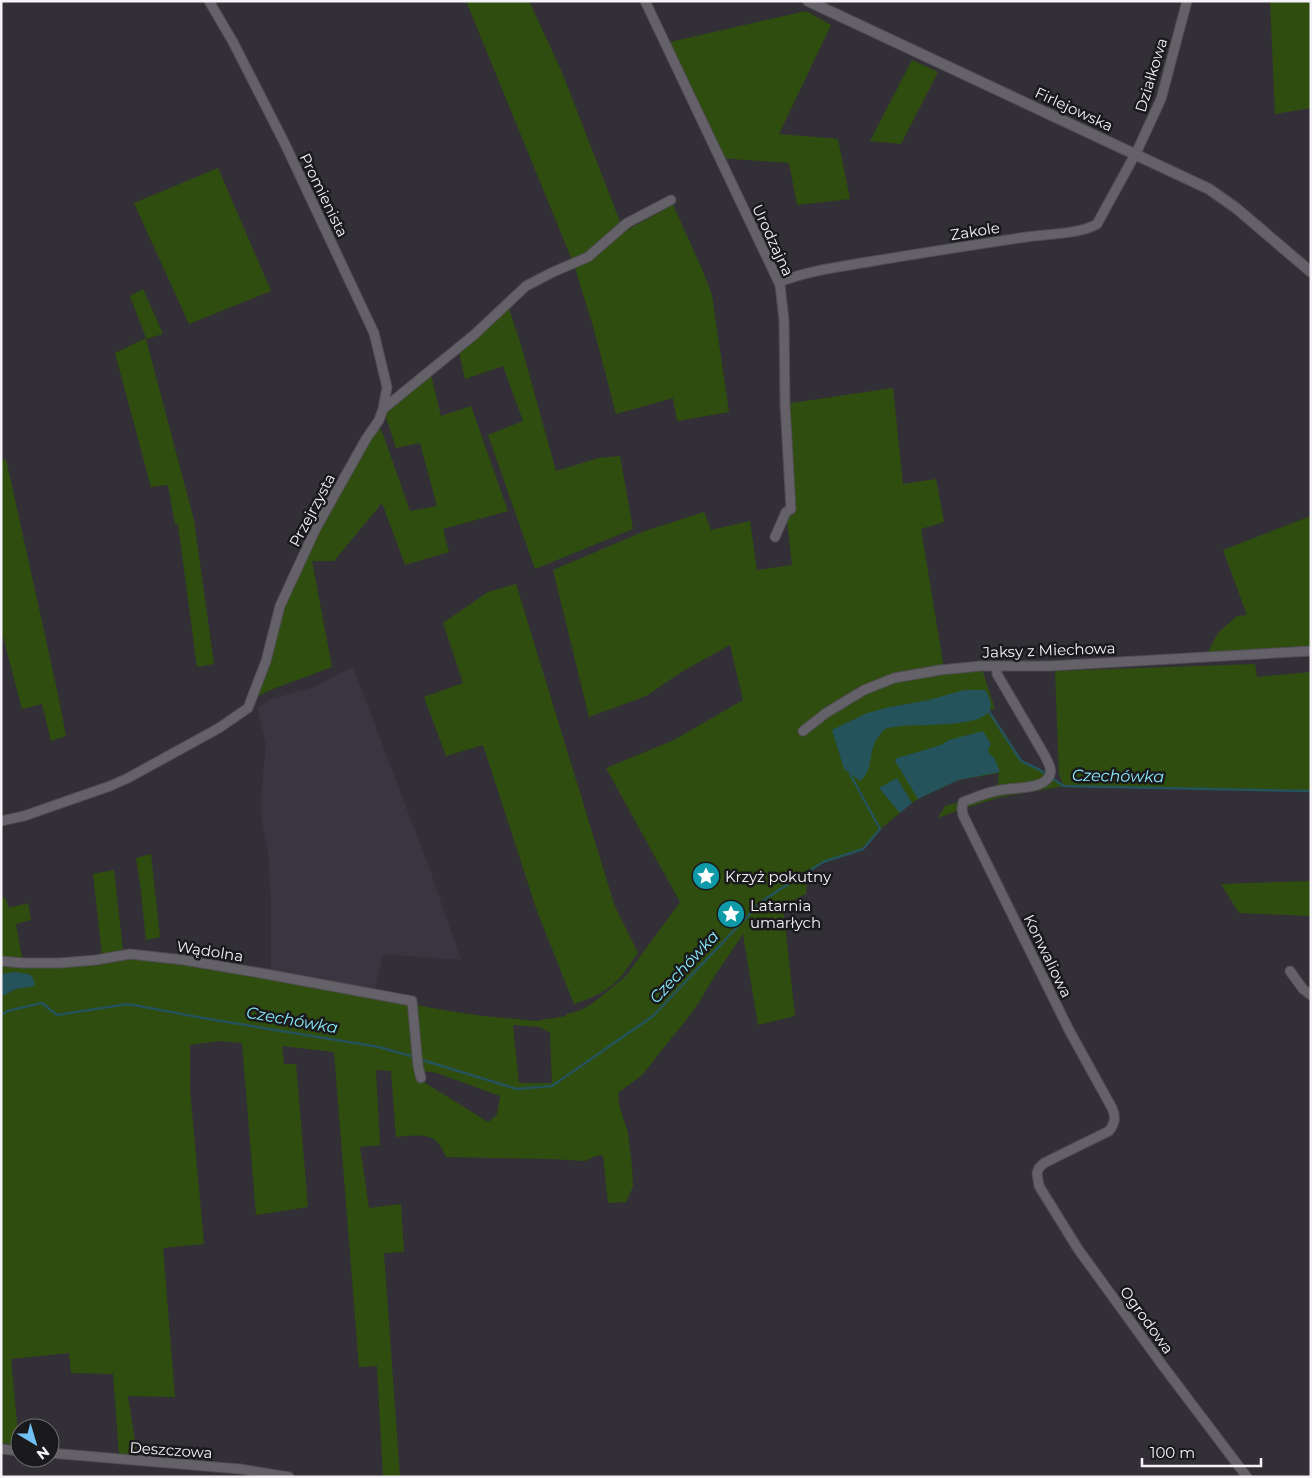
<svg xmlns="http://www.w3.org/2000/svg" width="1312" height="1478" font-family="Montserrat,sans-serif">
  <rect width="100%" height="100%" fill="#323036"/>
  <path fill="#3a3541" d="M353,667L430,870L461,960L383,954L375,990L271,971V906L268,853L262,823L261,798L266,744L257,708L271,699L314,687Z"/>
  <path fill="#2f4d0e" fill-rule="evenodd" d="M466,1H529L561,70L621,224L584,255L572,260Z
    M1270,1H1311V108L1275,114Z
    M806,11L831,25L779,134L838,139L850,199L797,205L789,163L721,158L670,42Z
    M912,60L938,72L901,144L870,141Z
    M218,168L271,291L189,324L134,203Z
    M673,205L702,269L712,295L729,412L677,421L673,398L616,414L593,326L575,268L590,260L625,231Z
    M143,289L163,334L146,339L194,520L214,664L197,667L178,524H175L168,485L151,487L115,353L146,338L130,296Z
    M508,306L521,345L556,471L599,458L620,456L633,529L535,569L488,435L523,421L503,366L465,379L459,352Z
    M431,375L441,416L471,406L508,511L443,529L449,552L405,565L382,503L334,561H312L332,667L273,689L256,697L284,605L320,528L369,440L379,427L383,434L410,511L437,506L420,443L396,448L386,417L387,410Z
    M893,388L903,484L936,479L944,522L921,529L944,669L981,666L995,709L989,710L1021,760L1040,770L1063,785L1059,773L1055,671L1255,664L1257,677L1311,672V791L1064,786L1001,797L962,809L938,818L945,806L974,798L998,784L999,773L958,780L918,799L912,803L897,779L880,788L900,813L880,829L863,849L823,862L808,872L806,894L783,905L795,1016L758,1025L743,934L716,974L694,1010L642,1075L618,1093L619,1105L628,1133L632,1167L633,1187L626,1202L608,1203L603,1155L596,1156L585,1161L551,1159L446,1157C444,1153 442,1147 438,1143C429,1132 409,1136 396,1137L391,1071L376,1070L380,1145L360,1147L369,1208L401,1204L404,1252L384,1253L400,1477H383L377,1366L359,1367L334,1052L282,1046L284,1064H296L308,1207L256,1215L242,1043L220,1041L190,1045V1090L204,1244L163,1248L175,1397L128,1396L137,1455H119L113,1374L71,1373L69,1353L11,1359L19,1445L1,1443V993L2,996L16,989L34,986L2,973L1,974V966H46L134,957L166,960L449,1011L483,1016L536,1021L566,1016L567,1014L581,1010L593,1003L626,976L680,902L606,768L674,740L743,700L730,645L683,671L646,696L589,717L553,570L645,531L704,512L711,530L750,521L757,570L792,565L786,512L785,404ZM513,1025L540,1027L550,1033L552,1083H519ZM417,1070L437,1073L500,1096L497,1115L488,1122L419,1079Z
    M6,459L59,699L66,736L51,741L42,704L22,709L1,629V460Z
    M1311,516V647L1208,652L1218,633L1237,616L1247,615L1223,550Z
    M516,584L615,907L638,953C632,961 626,971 619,979C608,991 589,999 574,1004L537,911L483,745L446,756L424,697L463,683L443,623L488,592Z
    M151,854L160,937L146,940L140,883L136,858Z
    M114,870L123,950L102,955L93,874Z
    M1311,881V916L1239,913L1221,884Z
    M5,897L9,908L28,903L31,920L16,924L23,963L1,961V898Z"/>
  <path fill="#25535b" d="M964,690H985C1018,738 900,718 884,730C882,731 881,734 879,736C869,749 873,759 867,772C866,775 862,779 860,781L844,769L832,730L867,713L890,707L929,700Z
    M983,731L991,744L988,749L989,754L994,757L1000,772L958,780L918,799L895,761L897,758L941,745L949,740Z
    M897,778L912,803L900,813L879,788Z
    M15,972L28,974L32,976L35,984L34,986L16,989L2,996L1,974Z"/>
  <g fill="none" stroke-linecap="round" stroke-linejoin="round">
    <path stroke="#25535b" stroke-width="2.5" d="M989,710H988L1021,761L1040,770L1064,786L1311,791
      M1,1015L7,1011L42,1003L57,1015L128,1004L203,1018L379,1047L414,1057
      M419,1059L517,1089L552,1086L653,1016L762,901L823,862L863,849L880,829L850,774L851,772"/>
    <defs>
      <path id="minor" d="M209,1L233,42L285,144L374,333L387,387L383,409
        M645,1L780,285L784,320L785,404L791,509L786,512L775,537
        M779,282C807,271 838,267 868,262C920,253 973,245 1026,237C1046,234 1081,234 1097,224L1137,151L1161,99L1187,1
        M997,666V674L1045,756C1048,763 1054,771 1048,778C1040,790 1010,787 996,791C985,793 974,798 963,802L962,809L963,815L1069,1030L1112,1108C1116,1117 1115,1123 1109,1131L1044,1163L1039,1168L1037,1173L1039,1186L1078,1249L1163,1366L1247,1477
        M803,731L826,713L864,690L894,678L940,670L981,666H1049L1311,651
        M1,821L24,816L110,786L128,778L219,728L248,708L266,661L280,606L316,528L366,439L379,420L383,409L475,334L526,286L553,272L588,257L627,223L671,200
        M1,961L23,963H60L96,960L130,954L184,960L266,974L412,1001L418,1066L421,1078
        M1290,971L1303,989L1311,995
        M1,1449L20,1451
        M50,1453L240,1469L289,1477"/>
      <path id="tertiary" d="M808,1L1209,189L1236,208L1311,272"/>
    </defs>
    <use href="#minor" stroke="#4f4d52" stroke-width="11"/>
    <use href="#tertiary" stroke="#4f4d52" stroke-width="12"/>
    <use href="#minor" stroke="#646168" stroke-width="9"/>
    <use href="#tertiary" stroke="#646168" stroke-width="10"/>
  </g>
  <defs>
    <symbol id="sight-disc" viewBox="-11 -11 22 22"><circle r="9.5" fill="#0f9aa8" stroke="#1a191b"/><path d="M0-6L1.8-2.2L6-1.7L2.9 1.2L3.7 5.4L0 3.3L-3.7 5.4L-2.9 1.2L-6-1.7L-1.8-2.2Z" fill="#fff"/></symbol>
  </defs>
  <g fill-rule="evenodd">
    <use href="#sight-disc" x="690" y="860" width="32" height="32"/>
    <use href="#sight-disc" x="715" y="898" width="32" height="32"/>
  </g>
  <g text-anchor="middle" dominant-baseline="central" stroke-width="5" stroke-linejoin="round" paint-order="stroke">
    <g font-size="15" fill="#f5f3f7" stroke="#1a191b">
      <text transform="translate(1151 75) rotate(-73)">Działkowa</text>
      <text transform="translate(1074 109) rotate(25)">Firlejowska</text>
      <text transform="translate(324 195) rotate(64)">Promienista</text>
      <text transform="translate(975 231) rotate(-9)">Zakole</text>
      <text transform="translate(773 240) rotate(65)">Urodzajna</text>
      <text transform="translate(312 510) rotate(-62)">Przejrzysta</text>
      <text transform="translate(1049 650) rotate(-2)">Jaksy z Miechowa</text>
      <text transform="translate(210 951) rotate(9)">Wądolna</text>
      <text transform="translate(1048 956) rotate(64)">Konwaliowa</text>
      <text transform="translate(1147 1320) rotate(54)">Ogrodowa</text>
      <text transform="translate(171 1450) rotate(4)">Deszczowa</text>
    </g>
    <g font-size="15" fill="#f5f3f7" stroke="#1a191b" text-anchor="start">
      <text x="725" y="876">Krzyż pokutny</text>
      <text x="750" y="905">Latarnia<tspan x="750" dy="17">umarłych</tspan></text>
    </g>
    <g font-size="16" font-style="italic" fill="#89eafc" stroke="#1a191b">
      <text transform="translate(1118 776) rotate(1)">Czechówka</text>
      <text transform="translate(684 967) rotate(-47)">Czechówka</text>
      <text transform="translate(292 1020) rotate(10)">Czechówka</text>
    </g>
  </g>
  <rect width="1312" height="1478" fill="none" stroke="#f5f3f7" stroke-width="5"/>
  <g transform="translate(35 1443) rotate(142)"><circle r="24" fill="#1a191b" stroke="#727073"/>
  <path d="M0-4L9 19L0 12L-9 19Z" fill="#72c1f5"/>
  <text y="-8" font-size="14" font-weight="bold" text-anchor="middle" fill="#f5f3f7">N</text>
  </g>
  <path d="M1142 1458v8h119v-8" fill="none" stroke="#f5f3f7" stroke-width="2.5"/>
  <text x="1150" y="1458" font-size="15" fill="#f5f3f7" stroke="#1a191b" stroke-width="4" paint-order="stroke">100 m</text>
</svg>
